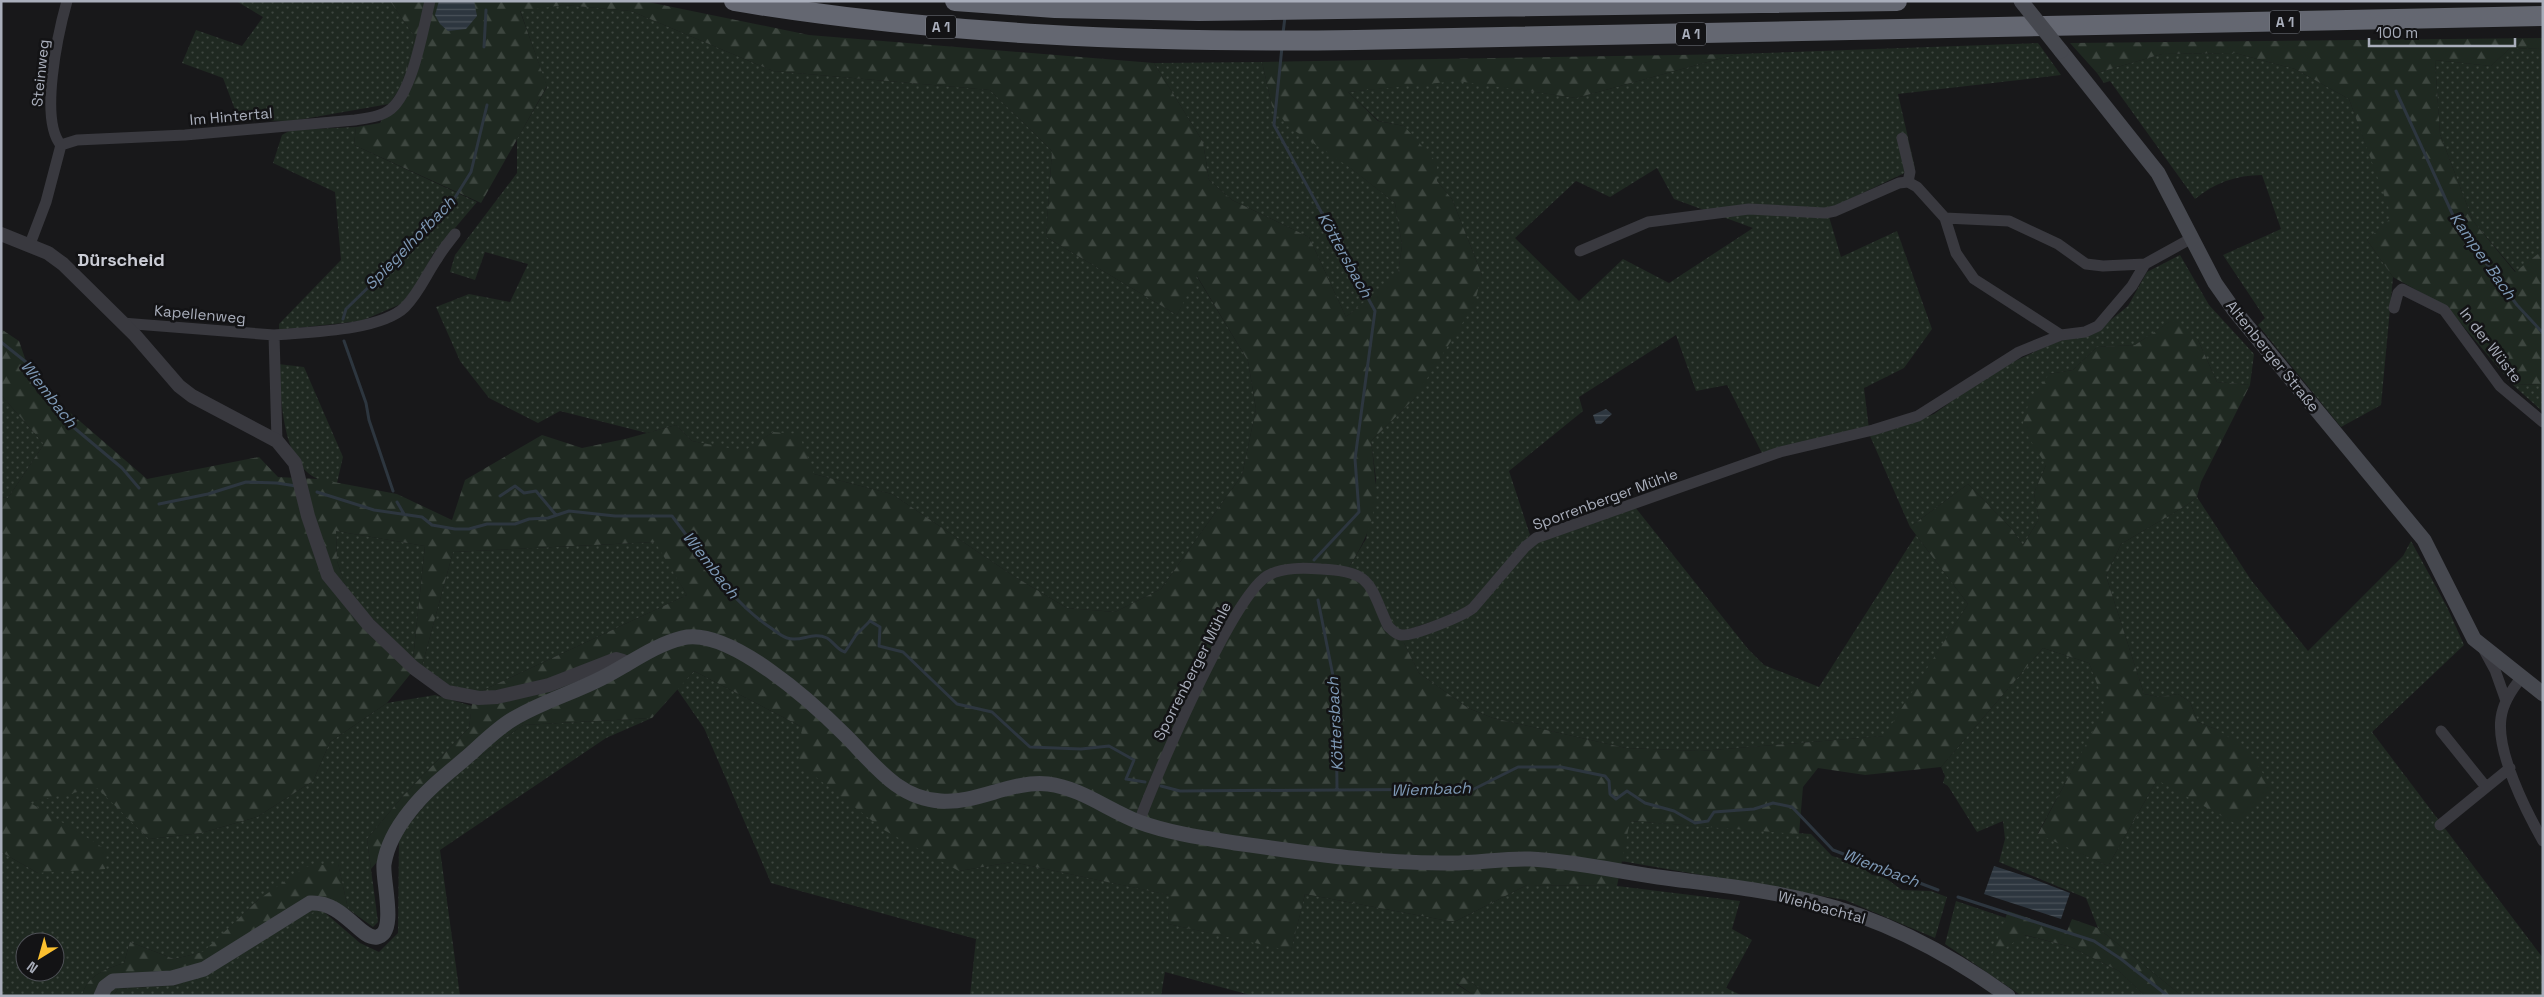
<svg xmlns="http://www.w3.org/2000/svg" width="2544" height="997" font-family="'Space Grotesk',sans-serif">
  <defs>
    <pattern id="grass-dots" width="8" height="8" patternUnits="userSpaceOnUse" patternTransform="scale(1.25)"><rect width="8" height="8" fill="#1f2921"/><path d="M2 2h.1M6 6h.1" fill="none" stroke="#3d463f" stroke-width="1.8" stroke-linecap="round"/></pattern>
    <pattern id="forest-firs" width="22" height="20" patternUnits="userSpaceOnUse" patternTransform="scale(1.25)"><rect width="22" height="20" fill="#1f2921"/><path d="M5 1l3.5 6h-7zM16 11l3.5 6h-7z" fill="#3d463f"/></pattern>
    <pattern id="water-rules" width="6" height="5" patternUnits="userSpaceOnUse" patternTransform="scale(1.25)"><rect width="6" height="5" fill="#2d363f"/><path d="M0 2.5h6" fill="none" stroke="#495159"/></pattern>
  </defs>
  <rect width="100%" height="100%" fill="#18181a"/>
  <path fill="url(#grass-dots)" fill-rule="evenodd" d="M236,1H390L415,37L401,87L389,104L292,121L239,120L223,78L182,63L196,30L242,46L263,17Z
    M564,5L631,11L773,71L990,90L1052,151L1046,237L1177,315L1196,275L1248,361L1256,409L1242,475L1161,589L1115,612L1067,608L1015,577L892,494L814,474L773,432L744,452L692,441L676,425L647,433L560,411L538,423L489,398L460,361L436,307L469,294L510,302L528,264L485,252L475,280L450,272L455,255L517,173V139L547,87L520,10Z
    M2038,43L2061,75L1898,94L1915,168L1827,210L1841,257L1897,231L1932,329L1904,368L1864,388L1869,429L1763,455L1727,385L1696,391L1676,335L1579,397L1583,411L1509,471L1530,535L1476,600L1454,614L1404,631L1397,630L1349,567L1366,539L1376,479L1371,441L1414,399L1482,275L1452,199L1437,181L1404,126L1379,121L1348,92L1457,80L1576,98L1737,54ZM1657,168L1674,199L1753,228L1669,283L1623,259L1579,301L1515,238L1576,181L1610,197Z
    M2510,48L2543,49V250L2516,272L2473,221L2440,134L2435,60L2491,66Z
    M2235,53L2295,69L2349,99L2393,217L2367,240L2393,277L2381,405L2341,427L2258,325L2265,318L2223,255L2281,229L2262,175C2236,175 2214,183 2195,199L2110,81L2104,83L2097,73L2162,54Z
    M1262,62L1272,106L1395,203L1402,245L1398,275L1346,317L1309,237L1232,200L1209,180L1203,142L1154,63Z
    M356,127L354,145L477,202L433,254L417,284L401,304L361,321L279,330V324L341,260L335,192L273,163L282,135L291,130Z
    M2180,255L2209,305L2254,354L2250,385L2217,382L2198,340L2171,321L2135,345L2097,347L2073,370L2049,374L2046,465L2034,493L2039,519L2023,545L2011,528L1968,484L1910,527L1870,436L1897,428L1934,414L1993,371L2054,343L2102,327L2128,306L2147,272Z
    M278,364L304,367L343,457L337,483C331,482 323,482 318,479C281,463 282,398 278,364Z
    M2543,384V412L2513,385Z
    M1,395L44,444L8,498L1,497Z
    M2197,497L2251,580L2308,651L2403,556L2411,541L2447,607L2464,645L2372,732L2543,958V996H2182L2098,928L2086,898L1999,862L2005,839L2003,821L1977,832L1948,786L1943,783L1945,776L1941,767L2043,648L2089,663L2107,707L2038,833L2108,866L2157,780L2218,730L2198,722L2190,702L2178,694L2159,697L2144,694L2106,576L2121,544L2187,505Z
    M1635,507L1748,649L1764,665L1819,687L1916,535L1968,604L1885,736L1700,751L1626,748L1493,718L1468,708L1419,673L1402,639L1473,614L1534,543Z
    M336,531L425,546L413,659L348,594L337,561Z
    M656,542L687,595L473,695L454,691L422,666L453,552Z
    M694,671L802,727L959,871L1012,862L1170,895L1168,924L1291,950L1305,894L1454,922L1527,885L1617,886L1740,901L1732,929L1752,940L1726,988L1743,996H1491L1463,977L1456,984L1475,996H1254L1165,972L1161,996H970L976,939L771,883L704,728L677,689Z
    M435,695L472,706L469,728L403,796L367,839L378,922L373,927L348,909L338,864L258,900L204,952L174,959L130,942L124,963C106,969 87,975 82,996H1V852L38,873L106,850L28,802L97,787L149,839L201,833L257,817L313,781L330,742L387,703ZM25,942H55V972H25Z
    M652,718L606,738L440,850L460,996H113L118,989L180,985L306,913L323,911L360,943L379,952L398,933L399,836L444,783L523,725Z
    M1629,821L1811,834L1832,856L1857,863L1872,875L1884,877L1902,890L1931,891L1947,897L1935,938L1845,900L1621,861Z
    M1956,901L2006,918L1992,956L2024,935L2071,947L2119,971L2145,996H2022L1945,944Z"/>
  <path fill="url(#forest-firs)" d="M643,1L809,35L1154,63L1203,142L1209,180L1232,200L1309,237L1346,317L1398,274L1402,245L1395,203L1349,167L1289,127L1272,106L1262,62L1737,54L1576,98L1457,81L1348,92L1378,121L1404,126L1437,163V181L1452,199L1482,275L1474,305L1414,399L1371,441C1378,497 1380,518 1349,567L1374,583L1419,673L1468,708L1493,718L1626,748L1700,751L1884,736L1968,604L1910,527L1968,484L2011,528L2023,545L2039,519L2034,493L2046,465L2022,427L2029,402L2049,374L2073,370L2097,347L2135,345L2172,320L2198,340L2217,382L2250,385L2201,482L2197,497L2187,505L2121,544L2106,576L2144,694L2159,697L2178,694L2190,702L2198,722L2218,730L2248,750L2273,789L2236,824L2157,780L2108,866L2038,834L2106,707L2089,663L2043,648L1941,767L1865,775L1818,768L1803,787L1799,834L1630,821L1617,886L1527,885L1454,922L1305,894L1291,951L1168,924L1169,895L1012,862L959,871L884,830L799,764L802,727L694,671L652,718L523,725L444,783L371,869L367,839L403,796L469,728L473,695L687,595L655,542L453,552L422,666L413,659L425,546L336,531L337,561L351,602L416,667L387,703L330,742L313,781L257,817L201,833L149,839L97,788L29,802L107,850L105,869L38,873L1,852V497L8,498L44,444L1,395V329L19,341L37,393L67,410L147,479L259,457L278,477L318,479L397,494L452,520L465,480L542,435L582,448L625,439L676,425L692,441L744,451L773,432L799,434L814,474L892,494L1015,577L1067,608L1115,612L1161,589L1242,475L1256,409L1248,361L1197,276L1177,315L1046,237L1052,151L990,90L773,71L631,11L564,5L520,11L547,86L481,203L354,145L356,127L380,123L401,87L415,37L390,1Z
    M2543,38V49L2510,48L2491,66L2435,60L2440,134L2473,221L2515,272L2543,250V384L2513,385L2447,307L2393,277L2367,240L2392,217L2349,99L2295,69L2235,53L2162,54L2097,73L2070,43Z
    M338,863L348,909L306,913L223,967L180,985L118,989L113,996H82C87,975 106,969 124,963L130,942L174,959L203,952L258,900L305,867Z
    M2008,911L2067,931L2072,919L2098,928L2182,996H2145L2119,971L2071,947L2025,935L1991,957Z
    M1463,977L1491,996H1475L1456,983Z"/>
  <path fill="url(#water-rules)" d="M439,1H474L477,16L466,29L448,31L440,24L435,15Z
    M1606,409L1612,414L1601,424H1596L1593,415Z
    M1994,866L2028,877L2070,893L2061,919L1984,894Z"/>
  <g fill="none" stroke-linecap="round" stroke-linejoin="round">
    <path stroke="#2d363f" stroke-width="3" d="M1283,33L1285,17
      M484,47L486,10
      M1282,47L1274,125L1375,311L1355,459L1359,512L1314,560
      M2396,91L2457,224L2517,305L2543,333
      M343,319L346,309L381,275L408,242L451,204L471,172L487,105
      M344,341L366,403L369,420L393,491
      M1,342L31,366L54,397L72,426L122,468L139,488
      M317,492L374,510L422,517L432,525L455,529H469L487,524H515L529,519L548,518L569,511L615,516H672C702,555 729,600 771,628C775,631 781,636 787,638C801,643 812,631 827,638C834,642 836,649 845,652L856,635L870,621L880,627L879,646L903,652L957,704L992,712L1030,747L1081,749L1109,746L1134,760L1126,779L1145,782
      M500,496L515,486L524,493L536,491L556,515
      M397,502L404,514
      M159,504L208,494L246,482L277,483L296,486
      M1318,600L1336,691L1337,789
      M1161,786L1180,791L1474,789L1518,767H1561L1605,776L1609,781L1610,794L1616,799L1627,791L1645,803L1674,811L1695,823L1708,821L1714,812L1754,809L1773,803L1792,807L1833,850L1938,890
      M1958,897L2094,941L2121,959L2168,996"/>
    <path stroke="#39393f" stroke-width="11" d="M1902,138L1910,172L1908,182
      M61,145L77,140L185,135L355,120C367,118 381,117 391,109C413,91 423,29 430,1
      M61,145C39,120 58,33 67,1
      M1945,218L2009,221L2058,244L2086,264L2103,266L2145,264
      M30,244L46,202L61,145
      M1580,251L1648,222L1749,209L1825,213L1835,211L1899,183L1908,182L1917,187L1945,218L1956,253L1974,279L2061,335
      M2394,308L2398,293L2402,289L2444,310L2500,386L2543,422
      M122,323L274,335L277,441
      M274,335C308,332 380,331 405,307C419,293 426,275 437,259C442,250 449,242 455,234
      M2483,648L2495,670L2506,701
      M2522,677C2512,689 2503,702 2501,718C2496,752 2526,811 2543,841
      M2441,731L2486,787
      M1139,822C1155,778 1234,592 1269,575C1284,567 1305,568 1321,569C1372,571 1369,584 1388,626C1392,630 1395,634 1401,635C1414,636 1463,616 1473,608L1525,547L1536,538L1780,452L1873,430L1918,416L2019,352L2061,335L2085,332L2098,326L2132,286L2145,264L2192,238
      M2440,825L2510,768"/>
    <path stroke="#39393f" stroke-width="14" d="M1,234L48,253L63,264L134,334L179,386L192,396L277,441L295,463L308,516L328,575L368,624L414,668L447,692L479,698L497,697L549,685L616,659L623,661L626,665"/>
    <path stroke="#46484f" stroke-width="15" d="M2061,51L2158,173L2215,283L2234,310L2424,540L2474,639L2543,694
      M101,996L105,987L113,981L172,978L204,969L310,903C344,901 360,940 377,937C398,933 382,880 384,864C387,845 398,826 410,811C426,790 447,774 467,757C482,744 496,729 513,719C541,702 573,693 602,678C628,665 654,645 682,638C729,626 814,704 846,736C874,764 898,799 941,801C977,804 1011,780 1048,784C1081,788 1108,810 1139,822C1169,833 1204,838 1235,843C1306,853 1380,864 1452,863C1478,863 1504,858 1530,859C1573,861 1616,871 1658,877C1710,884 1763,889 1814,902C1885,919 1948,953 2008,996"/>
    <path stroke="#646771" stroke-width="20" d="M734,1C940,35 1147,43 1356,40L2543,16
      M955,1L1055,8L1199,11L1897,1"/>
    <path stroke="#46484f" stroke-width="15" d="M2021,1L2061,51"/>
  </g>
  <g text-anchor="middle" dominant-baseline="central" stroke-width="5" stroke-linejoin="round" paint-order="stroke">
    <g fill="#131315" stroke="#7c8089" stroke-width="1">
      <rect x="2270" y="10.5" width="30" height="23" rx="4"/>
      <rect x="926" y="15.5" width="30" height="23" rx="4"/>
      <rect x="1676" y="22.5" width="30" height="23" rx="4"/>
    </g>
    <g font-size="14" font-weight="bold" fill="#a9aebb">
      <text x="2285" y="22">A 1</text>
      <text x="941" y="27">A 1</text>
      <text x="1691" y="34">A 1</text>
    </g>
    <g font-size="15" fill="#a9aebb" stroke="#131315">
      <text transform="translate(40 73) rotate(-84)">Steinweg</text>
      <text transform="translate(231 116) rotate(-5)">Im Hintertal</text>
      <text transform="translate(200 314) rotate(5)">Kapellenweg</text>
      <text transform="translate(2491 345) rotate(52)">In der Wüste</text>
      <text transform="translate(2273 356) rotate(51)">Altenberger Straße</text>
      <text transform="translate(1605 499) rotate(-20)">Sporrenberger Mühle</text>
      <text transform="translate(1192 671) rotate(-63)">Sporrenberger Mühle</text>
      <text transform="translate(1822 907) rotate(15)">Wiehbachtal</text>
    </g>
    <g font-size="16" font-style="italic" fill="#7f9ab7" stroke="#131315">
      <text transform="translate(410 243) rotate(-46)">Spiegelhofbach</text>
      <text transform="translate(1345 255) rotate(61)">Köttersbach</text>
      <text transform="translate(2483 256) rotate(55)">Kamper Bach</text>
      <text transform="translate(49 394) rotate(52)">Wiembach</text>
      <text transform="translate(711 565) rotate(52)">Wiembach</text>
      <text transform="translate(1335 724) rotate(-93)">Köttersbach</text>
      <text transform="translate(1431 789) rotate(-2)">Wiembach</text>
      <text transform="translate(1881 868) rotate(21)">Wiembach</text>
    </g>
    <g font-size="18" font-weight="bold" fill="#cbcdd6" stroke="#131315">
      <text x="121" y="259">Dürscheid</text>
    </g>
  </g>
  <rect width="2544" height="997" fill="none" stroke="#a9aebb" stroke-width="5"/>
  <g transform="translate(40 957) rotate(217)"><circle r="24" fill="#131315" stroke="#4f5157"/>
  <path d="M0-4L9 19L0 12L-9 19Z" fill="#fbc02f"/>
  <text y="-8" font-size="14" font-weight="bold" text-anchor="middle" fill="#a9aebb">N</text>
  </g>
  <path d="M2369 38v8h146v-8" fill="none" stroke="#a9aebb" stroke-width="2.5"/>
  <text x="2376" y="38" font-size="15" fill="#a9aebb" stroke="#131315" stroke-width="4" paint-order="stroke">100 m</text>
</svg>
